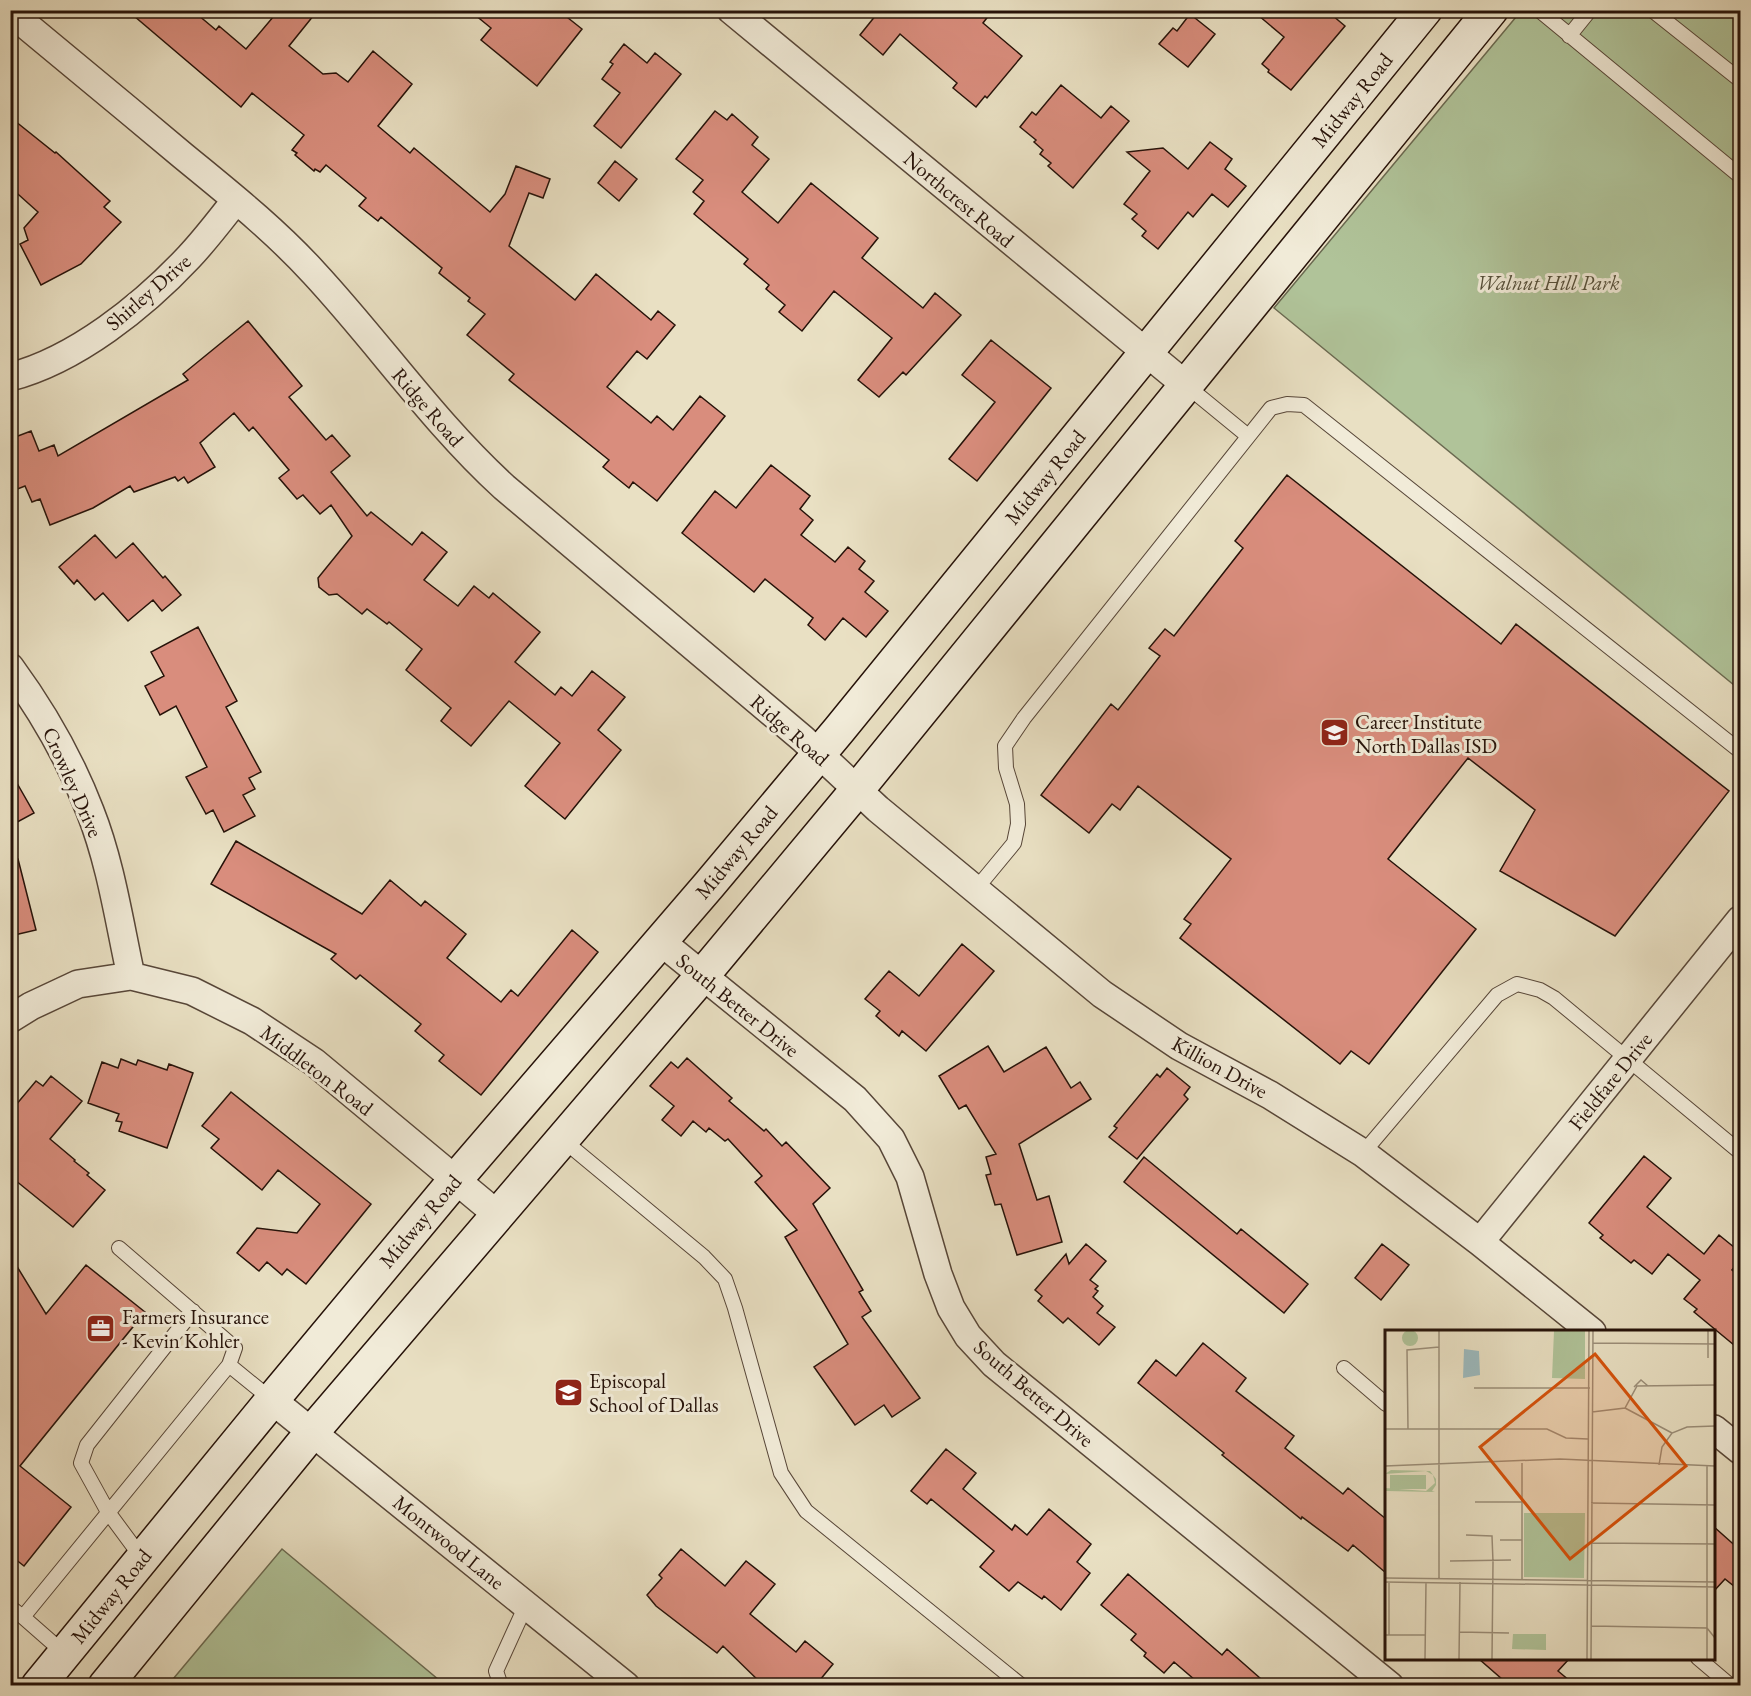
<svg xmlns="http://www.w3.org/2000/svg" width="1751" height="1696" font-family="'EB Garamond',serif">
  <rect width="100%" height="100%" fill="#e9e0c3"/>
  <filter id="stains"><feTurbulence type="fractalNoise" baseFrequency=".00333" numOctaves="4"/><feColorMatrix values="0 0 0 0 .2 0 0 0 0 .09 0 0 0 0 .02 0 0 0 .5 -.17"/></filter>
  <radialGradient id="worn" r=".72"><stop offset=".6" stop-color="#630" stop-opacity="0"/><stop offset="1" stop-color="#630" stop-opacity=".3"/></radialGradient>
  <path fill="#b0c399" stroke="#6b6a51" stroke-width="1.5" d="M1521,11H1740V690L1274,308Z
    M282,1549L445,1685H168Z"/>
  <path fill="#d98d7d" stroke="#261209" stroke-width="1.5" d="M127,10H192L216,30L219,26L246,49L279,10H318L289,46L323,74L336,73L348,82L373,51L412,84L378,126L410,153L414,148L490,212L505,194L516,166L550,179L543,198L529,193L509,246L575,300L596,274L651,320L658,311L675,325L647,359L637,351L607,387L651,423L657,416L673,430L700,396L725,416L657,501L633,482L629,488L603,467L609,460L509,380L514,374L467,335L485,314L468,301L470,298L439,273L442,268L381,217L378,221L359,206L366,198L326,165L320,172L315,169L314,171L295,155L297,153L292,150L304,135L252,93L241,107Z
    M469,10H558L582,29L537,86L481,40L491,28Z
    M880,10H993L983,23L1022,56L987,98L985,96L976,107L953,88L957,83L900,34L883,55L860,35Z
    M1252,10H1326L1345,26L1291,90L1268,72L1269,70L1262,64L1284,37Z
    M1190,14L1215,34L1188,67L1159,44L1173,28L1177,31Z
    M624,44L647,63L655,53L681,74L621,148L594,126L620,93L602,79L613,64L610,62Z
    M1061,85L1101,118L1111,106L1129,121L1073,188L1048,166L1051,163L1040,154L1043,150L1034,142L1036,140L1020,127L1032,112L1036,115Z
    M715,111L727,120L732,114L758,137L752,145L769,159L742,192L778,223L811,183L878,238L862,258L923,308L935,293L961,315L906,375L903,372L879,397L858,380L892,338L834,291L802,331L779,312L785,305L766,289L769,285L744,264L748,259L694,214L704,201L693,192L703,180L676,159Z
    M10,117L55,153L56,152L110,201L104,207L121,222L81,264L41,285L20,244L28,240L24,228L38,212L10,187Z
    M1210,142L1232,159L1225,169L1246,186L1228,207L1212,194L1193,217L1188,212L1158,249L1142,236L1146,231L1132,219L1137,214L1124,204L1150,171L1127,152L1163,148L1188,169Z
    M615,161L637,179L619,201L598,183Z
    M248,321L302,386L289,397L326,440L332,435L350,456L331,472L367,516L371,512L412,545L422,532L447,552L424,580L458,606L474,586L489,598L493,593L540,632L515,662L555,695L561,687L572,696L592,671L625,697L598,730L621,750L565,819L525,786L560,743L509,701L471,746L441,721L451,708L406,670L422,649L389,622L387,624L367,609L362,614L337,594L329,595L319,587L318,578L352,536L331,505L320,514L303,495L297,499L279,478L289,470L253,427L249,431L234,413L200,443L215,467L188,483L184,477L178,481L175,477L134,492L130,486L93,508L50,525L40,499L32,502L25,486L10,492V439L31,431L39,451L54,445L58,456L188,380L183,374Z
    M991,340L1051,388L977,481L949,459L995,402L962,375Z
    M771,465L810,496L800,509L813,520L801,535L835,562L848,547L865,561L859,569L874,581L865,592L888,611L866,637L843,618L825,640L808,625L813,618L765,579L754,592L682,533L715,491L736,508Z
    M1287,475L1501,644L1516,624L1729,791L1615,936L1500,871L1535,810L1468,758L1388,859L1476,929L1369,1064L1351,1051L1340,1064L1180,938L1191,924L1184,919L1231,859L1138,786L1120,810L1112,804L1089,833L1041,795L1111,704L1118,710L1160,656L1149,648L1165,629L1174,636L1243,548L1235,541Z
    M95,535L116,558L133,543L163,578L165,576L181,595L162,611L153,600L128,621L103,593L95,600L77,580L74,584L59,567Z
    M198,627L237,701L226,707L261,772L249,778L255,789L243,795L255,816L224,832L213,810L206,814L186,777L207,767L176,706L160,715L145,686L164,676L151,652Z
    M10,771L34,813L10,826Z
    M236,841L362,914L390,880L421,906L425,901L466,934L447,958L501,1002L511,990L518,996L572,930L598,952L481,1095L439,1061L444,1055L415,1031L421,1024L360,975L356,979L331,959L336,954L211,884Z
    M18,859L36,930L10,936V860Z
    M962,944L994,971L926,1051L902,1031L899,1036L876,1016L880,1011L865,999L889,971L919,996Z
    M988,1046L1004,1072L1046,1047L1071,1088L1080,1082L1091,1099L1019,1144L1037,1200L1049,1196L1062,1242L1017,1255L1001,1204L995,1205L986,1175L991,1174L986,1157L996,1154L966,1105L959,1109L939,1076Z
    M687,1058L732,1098L729,1101L764,1131L766,1129L782,1146L786,1142L830,1188L813,1204L863,1290L859,1292L871,1311L862,1317L920,1398L892,1417L884,1405L855,1425L814,1367L848,1344L785,1237L797,1230L755,1182L762,1176L728,1139L725,1141L709,1128L706,1132L693,1121L681,1136L662,1120L674,1106L650,1086L671,1062L678,1068Z
    M121,1059L136,1065L138,1060L167,1070L169,1064L193,1073L167,1148L119,1131L122,1122L116,1121L119,1114L88,1103L102,1062L118,1068Z
    M1167,1068L1190,1087L1184,1095L1188,1099L1137,1159L1109,1137L1117,1128L1114,1126L1157,1074L1160,1077Z
    M51,1076L82,1101L50,1139L75,1160L74,1161L89,1173L87,1175L105,1190L73,1227L10,1176V1112L36,1081L43,1086Z
    M231,1092L371,1204L306,1284L287,1269L282,1275L267,1262L259,1271L237,1253L257,1228L297,1233L320,1204L278,1170L262,1190L211,1148L219,1139L202,1126Z
    M1644,1156L1671,1178L1647,1207L1704,1254L1719,1235L1740,1252V1260L1732,1270L1740,1277V1350L1694,1312L1697,1309L1684,1299L1700,1280L1668,1254L1652,1274L1634,1260L1631,1263L1600,1238L1603,1235L1589,1223Z
    M1144,1157L1237,1234L1241,1229L1308,1284L1284,1313L1124,1182Z
    M1086,1244L1106,1261L1090,1280L1098,1286L1095,1289L1098,1291L1093,1297L1103,1306L1097,1313L1115,1327L1099,1345L1068,1318L1063,1323L1038,1301L1042,1296L1035,1290L1066,1254L1069,1264Z
    M1382,1244L1409,1265L1381,1300L1355,1278Z
    M10,1255L46,1314L86,1265L145,1312L20,1466L71,1507L24,1566L10,1555Z
    M1203,1343L1246,1378L1236,1391L1294,1436L1285,1448L1343,1494L1348,1488L1386,1519V1573L1353,1545L1348,1551L1302,1517L1301,1519L1222,1455L1224,1453L1138,1383L1156,1360L1176,1376Z
    M946,1449L976,1473L963,1489L1012,1530L1015,1525L1027,1535L1049,1509L1091,1544L1077,1562L1090,1573L1061,1610L1044,1596L1042,1599L1018,1582L1009,1591L980,1567L994,1551L931,1499L927,1504L911,1491Z
    M1713,1526L1740,1550V1591L1725,1579L1713,1592Z
    M681,1549L725,1586L746,1561L775,1584L750,1614L796,1652L805,1641L833,1664L815,1686H764L723,1646L717,1653L656,1606L647,1595L662,1578L659,1575Z
    M1128,1574L1222,1655L1227,1649L1269,1686H1202L1174,1662L1164,1673L1144,1656L1146,1653L1131,1640L1136,1634L1101,1605Z
    M1479,1659H1569L1558,1671L1576,1686H1510Z"/>
  <g fill="none" stroke-linecap="round" stroke-linejoin="round">
    <defs>
      <path id="service" d="M1539,10L1740,176
        M1652,10L1740,80
        M1569,36L1590,10
        M1187,386L1248,436
        M976,889L1014,843L1018,824L1017,804L1006,768L1005,746L1024,718L1271,408L1287,404L1304,405L1740,751
        M563,1140L704,1257L725,1279L735,1308L781,1473L806,1511L1022,1686
        M1363,1153L1497,995L1517,984L1540,990L1554,998L1740,1152
        M229,1365L272,1400
        M1344,1368L1386,1404
        M142,1558L108,1512L81,1463L87,1445L193,1311
        M10,1607L23,1617
        M64,1653L23,1617L229,1365L235,1348L119,1248
        M1698,1658L1731,1686
        M501,1686L496,1671L526,1605"/>
      <path id="minor" d="M731,10L1187,386
        M10,12C68,60 125,107 182,155C227,192 274,229 314,273C379,343 433,422 504,487L803,739L878,809L1102,994L1179,1046L1270,1095L1363,1153L1480,1242L1592,1332
        M10,377C76,360 143,306 189,257C206,239 221,219 236,200
        M10,667C43,712 70,759 90,811C111,864 119,921 131,976
        M660,941L855,1099L891,1139L910,1177L938,1274L951,1308L968,1336L994,1364L1390,1686
        M10,1019L31,1006L78,984L131,976L192,991L252,1021L314,1062L498,1215
        M1480,1242L1740,920
        M272,1400L626,1686
        M1714,1429L1740,1450"/>
      <path id="secondary" d="M38,1686L272,1400L456,1179L709,885L839,730L1425,10
        M105,1686L313,1431L702,976L857,790L1491,10"/>
    </defs>
    <use href="#service" stroke="#574638" stroke-width="16"/>
    <use href="#minor" stroke="#574638" stroke-width="30"/>
    <use href="#secondary" stroke="#261209" stroke-width="36"/>
    <use href="#service" stroke="#f1ebd8" stroke-width="14"/>
    <use href="#minor" stroke="#f1ebd8" stroke-width="27"/>
    <use href="#secondary" stroke="#f1ebd8" stroke-width="33"/>
  </g>
  <defs>
    <symbol id="school-square" viewBox="-11 -11 22 22"><rect x="-9" y="-9" width="18" height="18" rx="4" fill="#8f2418" stroke="#f1ebd8"/><path d="M0-5L7-2L0 1L-7-2ZM-4 1L0 2.5L4 1V4Q0 6-4 4Z" fill="#fff"/></symbol>
    <symbol id="office-square" viewBox="-11 -11 22 22"><rect x="-9" y="-9" width="18" height="18" rx="4" fill="#8f2418" stroke="#f1ebd8"/><path d="M-6-3h4V-5.5h4V-3h4V5H-6ZM-1-4.5V-3h2v-1.5ZM-6 0V1H6V0Z" fill="#fff"/></symbol>
  </defs>
  <g fill-rule="evenodd">
    <use href="#school-square" x="1318" y="716" width="33" height="33"/>
    <use href="#office-square" x="84" y="1312" width="33" height="33"/>
    <use href="#school-square" x="552" y="1376" width="33" height="33"/>
  </g>
  <g text-anchor="middle" dominant-baseline="central" stroke-width="6" stroke-linejoin="round" paint-order="stroke">
    <g font-size="21" fill="#261209" stroke="#f1ebd8">
      <text transform="translate(1352 100) rotate(-51)">Midway Road</text>
      <text transform="translate(959 199) rotate(40)">Northcrest Road</text>
      <text transform="translate(148 292) rotate(-41)">Shirley Drive</text>
      <text transform="translate(428 407) rotate(49)">Ridge Road</text>
      <text transform="translate(1045 477) rotate(-51)">Midway Road</text>
      <text transform="translate(790 730) rotate(41)">Ridge Road</text>
      <text transform="translate(73 782) rotate(66)">Crowley Drive</text>
      <text transform="translate(736 852) rotate(-50)">Midway Road</text>
      <text transform="translate(738 1005) rotate(39)">South Better Drive</text>
      <text transform="translate(1220 1067) rotate(29)">Killion Drive</text>
      <text transform="translate(317 1070) rotate(37)">Middleton Road</text>
      <text transform="translate(1610 1081) rotate(-51)">Fieldfare Drive</text>
      <text transform="translate(420 1221) rotate(-50)">Midway Road</text>
      <text transform="translate(1034 1393) rotate(41)">South Better Drive</text>
      <text transform="translate(449 1542) rotate(39)">Montwood Lane</text>
      <text transform="translate(111 1596) rotate(-51)">Midway Road</text>
    </g>
    <g font-size="21" font-style="italic" fill="#56503b" stroke="#f1ebd8">
      <text x="1548" y="282">Walnut Hill Park</text>
    </g>
    <g font-size="21" fill="#261209" stroke="#f1ebd8" text-anchor="start">
      <text x="1355" y="721">Career Institute<tspan x="1355" dy="24">North Dallas ISD</tspan></text>
      <text x="122" y="1316">Farmers Insurance<tspan x="122" dy="24">- Kevin Kohler</tspan></text>
      <text x="589" y="1380">Episcopal<tspan x="589" dy="24">School of Dallas</tspan></text>
    </g>
  </g>
  <g transform="translate(1385 1330)">
    <rect width="330" height="330" fill="#e9e0c3"/>
    <path d="M17 8a8 8 0 1 1 16 0a8 8 0 1 1-16 0ZM169,1H200V49L167,48ZM6,140L45,141L51,149V155L47,161L50,162L1,161L0,158L41,161L50,153L48,145L41,141L0,144ZM5,145H41V159H5ZM139,183H200L199,248L139,247ZM128,304H161V320L127,319Z" fill="#b0c399"/>
    <path d="M79,19L94,21L95,45L78,48Z" fill="#9cbabe"/>
    <path fill="none" stroke="#9b8e79" stroke-width="1.5" d="M54,1V249M208,13L330,14M323,28V1M249,57L256,50L263,56M89,58H205M240,78L287,103M207,82L240,78L252,56L330,55M0,99H162L181,108L203,109M23,99L22,20L54,17M137,133V250M274,135L277,117L287,103L302,97L330,96M0,136L175,129L330,136M90,172H137M206,173L330,175M81,205L107,206L108,232M115,210H137M206,213L330,214M65,231L126,230M0,248L330,252M0,252L330,257M4,252V305M206,296L322,298L330,308M74,302L124,303M0,305H40M40,329L41,252M74,329L75,252M107,329L108,232M202,329L204,1M206,329L208,1M322,329V136"/>
    <path fill="#d5520c" fill-opacity="0.15" stroke="#d5520c" stroke-width="3" d="M210,24L301,136L185,229L95,117Z"/>
    <rect width="330" height="330" fill="none" stroke="#261209" stroke-width="3"/>
  </g>
  <rect width="1751" height="1696" fill="none" stroke="#e9e0c3" stroke-width="36"/>
  <rect x="12" y="12" width="1727" height="1672" fill="none" stroke="#261209" stroke-width="3"/>
  <rect x="18" y="18" width="1715" height="1660" fill="none" stroke="#261209" stroke-width="1.5"/>
  <rect width="100%" height="100%" filter="url(#stains)"/>
  <rect width="100%" height="100%" fill="url(#worn)"/>
</svg>
